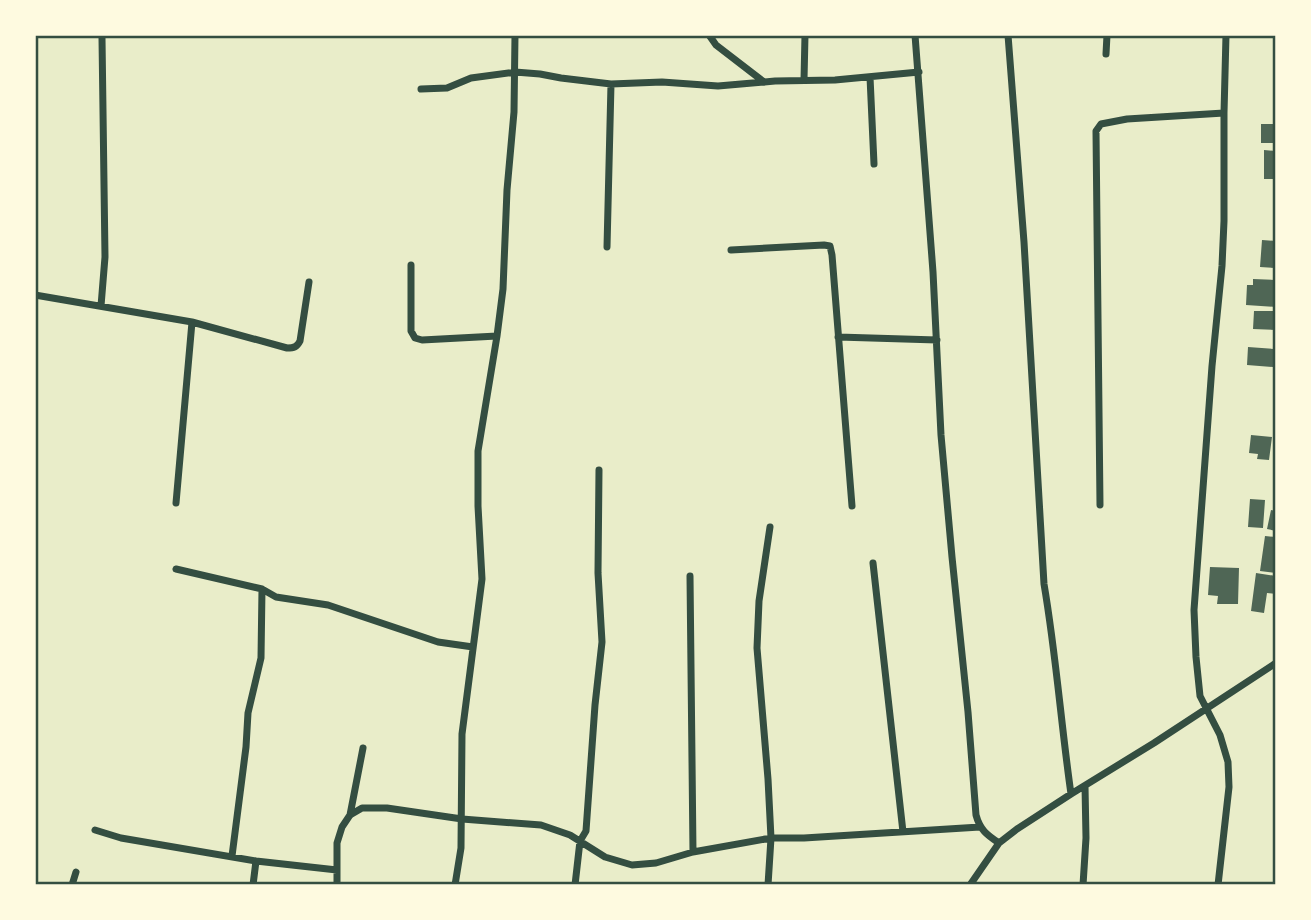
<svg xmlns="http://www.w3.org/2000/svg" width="1311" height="920" font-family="Lato,sans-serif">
  <rect width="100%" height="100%" fill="#e9edc9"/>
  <path fill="#4f6655" d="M1261,124H1276V143H1261Z
    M1264,150L1276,151V179H1264Z
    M1262,240L1276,241V268L1260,267Z
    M1253,279L1276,280V307L1246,305L1247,285H1253Z
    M1254,311H1274V323L1276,324V330L1253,329Z
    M1248,347L1274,349L1273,367L1247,365Z
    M1251,435L1272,437L1269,460L1257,459L1258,454L1249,453Z
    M1250,499L1265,500L1263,528L1248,527Z
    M1271,510L1276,511V531L1267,529Z
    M1265,536L1276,537V573L1260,571Z
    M1210,567L1239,568L1238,604H1217L1218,596L1208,595Z
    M1256,573L1276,576V594L1267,593L1264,613L1251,611Z"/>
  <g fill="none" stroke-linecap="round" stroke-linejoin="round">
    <path stroke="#344e41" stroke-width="7" d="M709,35L716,45L764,82
      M915,35L933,272L941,435L952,557L968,712L976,815C980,830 987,835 999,843
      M1008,35L1024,242L1044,584C1056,654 1061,724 1071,794
      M1106,54L1107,35
      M870,77L874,164
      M804,80L805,35
      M421,89L447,88L471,78L515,72L540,74L561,78L611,84L662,82L718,86L775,81L835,80L919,72
      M607,247L611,84
      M731,250L824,245L830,246L832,255L852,506
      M411,265V331L415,338L422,340L497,336
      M35,295L192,322L287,348C294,348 297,347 300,341L309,282
      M101,306L105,257L102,38
      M838,337L937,340
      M176,503L192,322
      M1100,505L1096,131L1101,124L1127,119L1224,113
      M873,563L903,832
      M176,569L262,589L276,597L328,605L438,642L473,647
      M690,576L693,852
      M350,815L363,748
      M95,830L121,838L256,861L337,870V843L342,827L350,815L362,808H387L462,819L541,825L570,835L605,857L632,865L656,863L693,852L771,838H804L980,827
      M232,856L246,747L248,713L261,658L262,589
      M337,870V885
      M72,885L76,872
      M253,885L256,861
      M455,885L461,848L462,734L482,579L478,506V451L497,336L503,289L507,190L514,112L515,35
      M575,885L580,841L586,831L595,705L602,642L598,573L599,470
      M768,885L771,838L768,779L757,648L759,601L770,527
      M970,885L999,843L1017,829L1071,794L1154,743L1276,663
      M1083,885L1086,838L1085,786
      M1218,885L1229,787L1228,762L1220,735L1200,696L1196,657L1194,610L1212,366L1222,266L1224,221V113L1226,35"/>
  </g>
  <rect width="1311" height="920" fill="none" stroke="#fefae0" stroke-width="74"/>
  <rect x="37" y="37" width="1237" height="846" fill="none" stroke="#344e41" stroke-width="2.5"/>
</svg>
